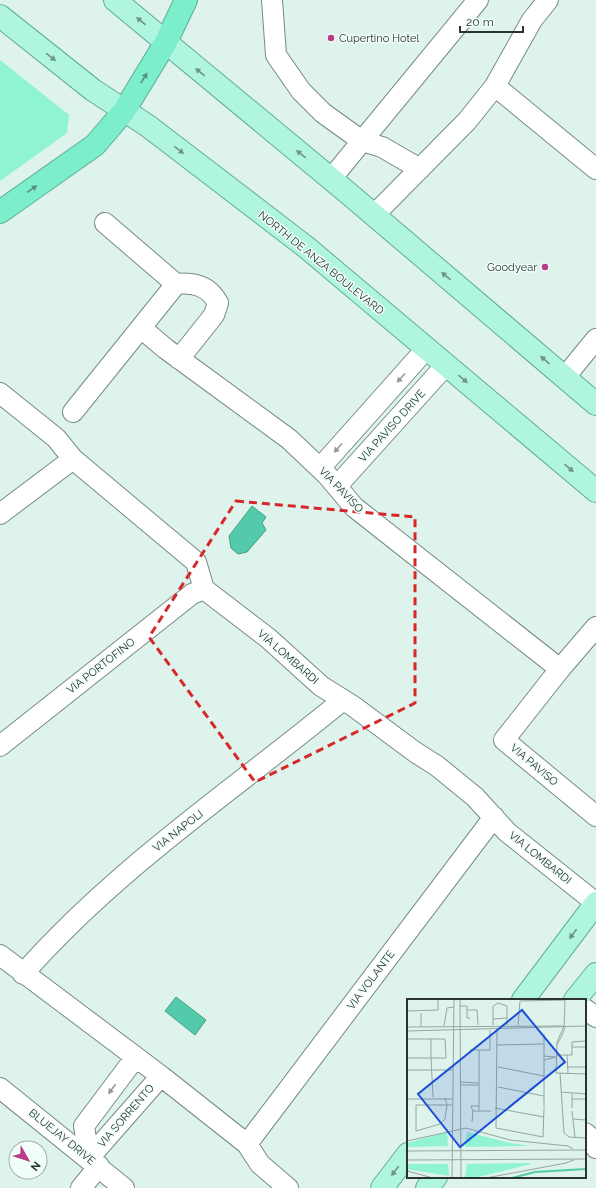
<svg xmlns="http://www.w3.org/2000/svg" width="596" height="1188" font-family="Raleway,sans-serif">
  <rect width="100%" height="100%" fill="#ddf3eb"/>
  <path fill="#90f3d4" d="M0,60L69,115L67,133L0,181Z"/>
  <path fill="#53cbaa" stroke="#479d85" d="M252,506L266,517L262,523L266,530L247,552L238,554L231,548L229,536Z
    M176,997L206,1020L195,1035L165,1011Z"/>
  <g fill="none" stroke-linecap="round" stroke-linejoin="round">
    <defs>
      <path id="minor" d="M272,0L276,55L301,91L323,113L362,141L478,0
        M495,86L596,169
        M331,179L362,141L382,147L420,169
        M374,215L467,121L495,86L532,20L548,0
        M176,284C194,282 209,286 218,303L214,315L179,359
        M141,328L166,349L289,439L327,475L354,507L560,669
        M565,377L596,339
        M0,393L56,438L73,459L196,562L204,589L268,638L321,686L353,706L415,752L437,766L475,797L507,832L596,903
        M73,412L176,284L105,223
        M320,468L426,349
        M337,486L446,365
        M0,514L73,459
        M596,627L560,669L504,740L596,816
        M0,746L192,594L204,589
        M0,955L161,1076L247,1144L260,1164L288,1188
        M23,974C116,868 235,789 343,700
        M585,1009L596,1017
        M0,1088L124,1188
        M585,1133L591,1138L596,1148
        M247,1144L494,817
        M89,1158L84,1126L135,1058
        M89,1158L161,1076
        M81,1188L99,1166"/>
      <path id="major" d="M115,0L348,193L596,404
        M0,16L93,90L148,126L306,247L596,491
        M523,1000L596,903
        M575,1000L596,974
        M382,1188L408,1154
        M427,1188L436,1177"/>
      <path id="highway" d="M0,212L95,145L124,111L166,42L186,0"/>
    </defs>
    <use href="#minor" stroke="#778b84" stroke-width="22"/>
    <use href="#major" stroke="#60ad95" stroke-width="24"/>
    <use href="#highway" stroke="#60ad95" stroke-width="24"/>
    <use href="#minor" stroke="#fff" stroke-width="20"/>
    <use href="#major" stroke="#b0f5e0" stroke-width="22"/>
    <use href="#highway" stroke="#7ceecc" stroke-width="22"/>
  </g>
  <defs><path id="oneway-solid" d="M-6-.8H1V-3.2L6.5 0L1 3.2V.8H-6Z"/></defs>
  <g fill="#6e9488">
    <use href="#oneway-solid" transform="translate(141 21) rotate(-141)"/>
    <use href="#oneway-solid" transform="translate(51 57) rotate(38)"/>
    <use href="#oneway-solid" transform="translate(200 72) rotate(-141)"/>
    <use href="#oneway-solid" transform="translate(179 150) rotate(37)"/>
    <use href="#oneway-solid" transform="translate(301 154) rotate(-141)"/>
    <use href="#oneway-solid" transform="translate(446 276) rotate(-140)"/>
    <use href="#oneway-solid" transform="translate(545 360) rotate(-140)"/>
    <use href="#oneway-solid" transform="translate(463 379) rotate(40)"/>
    <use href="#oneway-solid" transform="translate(569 468) rotate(40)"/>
    <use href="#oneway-solid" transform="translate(573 934) rotate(127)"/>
    <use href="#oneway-solid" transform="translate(395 1171) rotate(127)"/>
  </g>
  <g fill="#54907e">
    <use href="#oneway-solid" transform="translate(144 78) rotate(-58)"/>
    <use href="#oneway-solid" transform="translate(32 189) rotate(-35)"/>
  </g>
  <g fill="#959998">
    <use href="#oneway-solid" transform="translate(401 378) rotate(132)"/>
    <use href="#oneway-solid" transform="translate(338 448) rotate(132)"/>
    <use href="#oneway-solid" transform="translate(112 1089) rotate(127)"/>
  </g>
  <path fill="none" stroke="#d62828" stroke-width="3" stroke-dasharray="8 5" stroke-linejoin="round" d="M236,501L415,517V703L255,782L149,637Z"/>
  <g fill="#ba3b88" stroke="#f1fef9" stroke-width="1.5">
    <circle cx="331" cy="38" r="4"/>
    <circle cx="545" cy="267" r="4"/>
  </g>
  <g text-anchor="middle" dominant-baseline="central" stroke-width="3" stroke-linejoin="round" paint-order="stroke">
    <g font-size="11" fill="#2b3330" stroke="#f1fef9" text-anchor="start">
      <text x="339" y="38">Cupertino Hotel</text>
      <text x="537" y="267" text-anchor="end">Goodyear</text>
    </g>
    <g font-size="11" fill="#2b3330" stroke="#f1fef9">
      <text transform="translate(321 263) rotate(39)">NORTH DE ANZA BOULEVARD</text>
      <text transform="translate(392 426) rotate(-48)">VIA PAVISO DRIVE</text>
      <text transform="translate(341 490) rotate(46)">VIA PAVISO</text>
      <text transform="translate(288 657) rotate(41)">VIA LOMBARDI</text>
      <text transform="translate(101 666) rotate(-38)">VIA PORTOFINO</text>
      <text transform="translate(534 765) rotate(40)">VIA PAVISO</text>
      <text transform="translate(178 831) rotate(-38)">VIA NAPOLI</text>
      <text transform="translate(540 858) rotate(39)">VIA LOMBARDI</text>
      <text transform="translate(371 980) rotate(-53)">VIA VOLANTE</text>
      <text transform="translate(126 1116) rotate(-49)">VIA SORRENTO</text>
      <text transform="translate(62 1137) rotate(39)">BLUEJAY DRIVE</text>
    </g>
  </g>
  <g transform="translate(407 999)">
    <rect width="179" height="179" fill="#ddf3eb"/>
    <path d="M40,133L41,147L0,148V144ZM60,133L103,144L123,147L58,148ZM0,165H41L42,177L0,170ZM60,165L123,164L124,165L67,179L58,178Z" fill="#90f3d4"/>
    <path fill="none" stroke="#53cbaa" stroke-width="2" d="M105,179L128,173L179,170"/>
    <path fill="none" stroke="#96a6a0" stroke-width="1" d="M53,0L54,179M53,7H60V19H63M60,11H70L71,26M0,12L31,11V0M14,14V28M86,20L100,19M86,26V7L91,4L100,7V26M111,26L113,2L158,1M37,27L40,9L47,8M157,27L150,43L149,74L179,75M0,28L156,27M90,31L89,129L136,138L137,109M0,32L179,27M137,35V108M0,40H38L39,59H24V40M90,46L136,45M150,46L157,32L158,1M165,48H179M63,51H83V31M149,56H165V43L179,42M160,56L161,74M136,57L148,58M0,59H24L26,98M137,61L149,58M91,68L137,77M160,68H179M0,71H46M153,74L157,134L162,138L179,139M54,83L72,84M54,86H72M91,88L137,97M154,93L179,95M165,95V109M38,99L40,106H45M0,100H46M165,100H179M0,105V133M9,106H40L38,120L33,125L9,132ZM88,109L137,118M66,112L64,107H72M72,112V51M165,112L168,138M166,120L179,121M65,123L66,112H84M0,142L59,129L103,141L161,147L166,150M0,152L179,151M0,161L179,160M0,172L26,179M45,179L47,0M79,179L159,164L167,161M126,179H144"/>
    <path fill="#1d4ed8" fill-opacity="0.15" stroke="#1d4ed8" stroke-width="2" d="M115,11L158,63L53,148L11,95Z"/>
    <rect width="179" height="179" fill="none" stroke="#2b3330" stroke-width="2"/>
  </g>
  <g transform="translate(28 1160) rotate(129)"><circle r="19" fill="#f1fef9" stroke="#a2ada9"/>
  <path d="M0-3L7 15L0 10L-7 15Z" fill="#ba3b88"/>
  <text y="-6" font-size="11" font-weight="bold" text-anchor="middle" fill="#2b3330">N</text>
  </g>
  <path d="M460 26v6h63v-6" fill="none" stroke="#2b3330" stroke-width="2"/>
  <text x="466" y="26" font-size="12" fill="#2b3330" stroke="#f1fef9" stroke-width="3" paint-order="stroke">20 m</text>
</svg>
